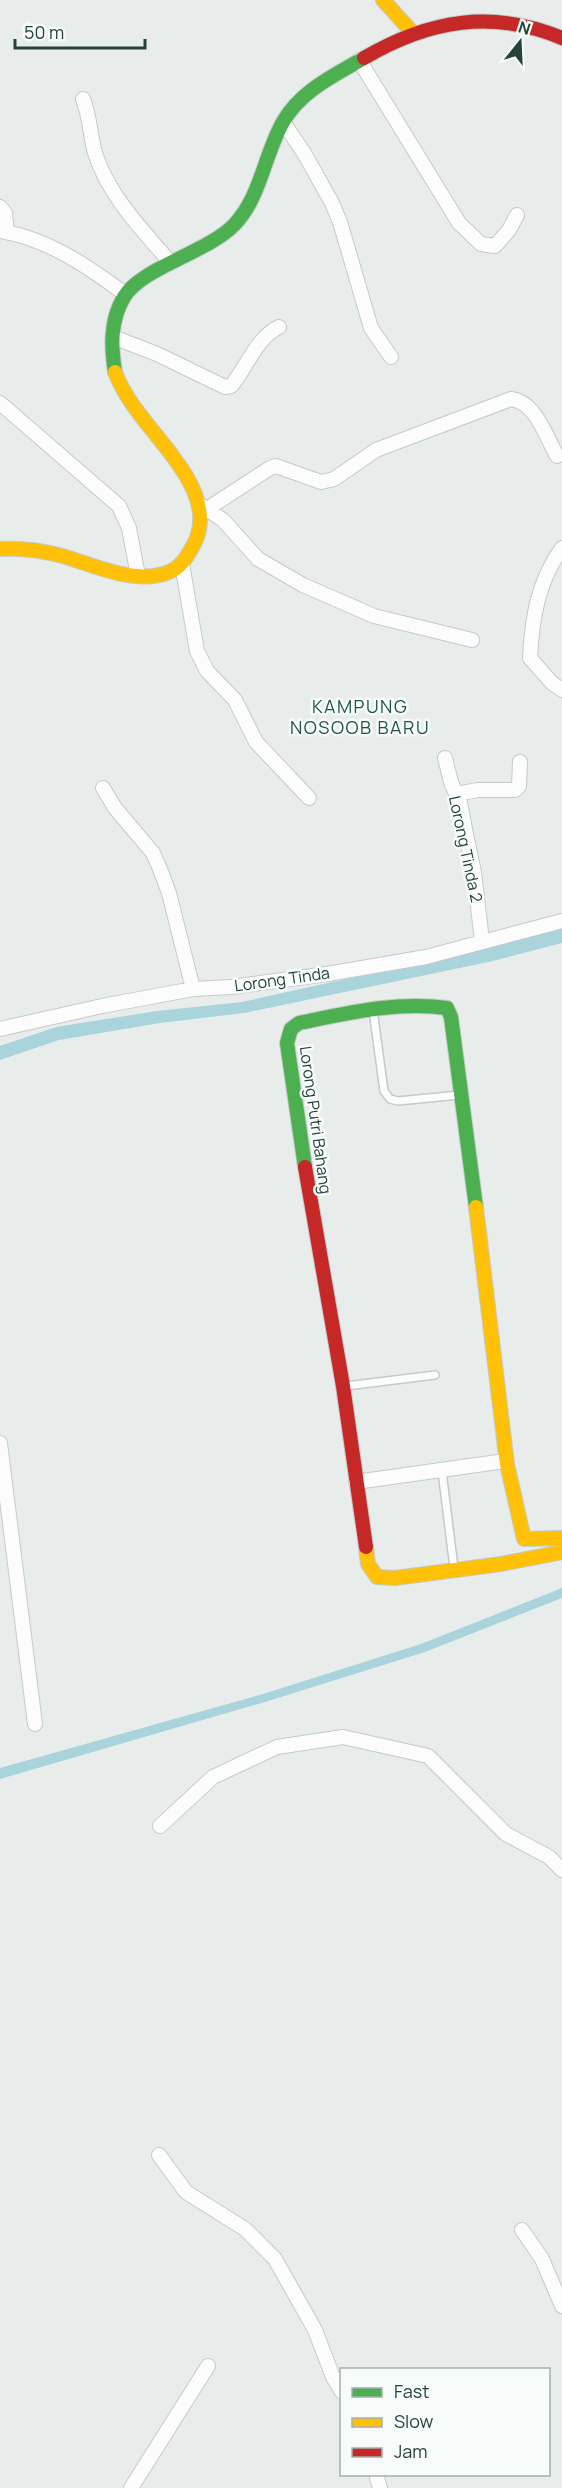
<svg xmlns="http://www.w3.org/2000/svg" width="562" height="2488" font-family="Manrope,sans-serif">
  <rect width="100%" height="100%" fill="#e8edeb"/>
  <path fill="#a9d4db" d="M562,928V943L493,961L244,1013L160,1023L59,1040L0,1060V1046L56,1027L157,1011L242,1002L491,947Z
    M562,1588V1598L425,1652L265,1702L0,1779V1768L263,1694L421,1644Z"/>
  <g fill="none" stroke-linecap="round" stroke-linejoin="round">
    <defs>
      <path id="lane" d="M373,1010L384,1091L390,1099L398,1101L459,1095
        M346,1386L435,1375
        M442,1471L454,1568"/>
      <path id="street" d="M359,60L459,223L481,244L495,246L509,230L517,215
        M83,99C90,116 90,135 95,153C108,195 143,231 171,263
        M283,122L304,153L332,203L340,222L371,328L391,357
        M0,207L5,213L7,232
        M0,231C48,239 86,265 125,294
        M113,337L157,354L225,387L231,386C247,367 257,337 279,327
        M0,403L119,506L129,528L138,576
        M202,506L223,520L258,559L303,585L374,616L472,640
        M207,509L270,468L276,466L321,482L334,479L376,450L511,399C536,402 546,437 557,456
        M562,548C538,581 532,618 530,658L552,683L562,690
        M182,564L197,651L207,671L235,700L256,742L309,798
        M445,758L451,782L460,803L467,839L474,872L482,941
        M103,788L115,808L153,853L160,869L169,893L193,989
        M456,794L478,790H515L519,786L520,762
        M0,1029L102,1006L193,989L231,987L327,974L426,957L562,921
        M0,1443L35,1724
        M356,1482L505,1461
        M160,1826L213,1777L277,1747L343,1737L428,1756L506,1834L549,1857L562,1870
        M159,2155L186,2192L245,2229L275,2259L315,2330L333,2377L342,2392
        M522,2230L542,2259L562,2306
        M376,2474L380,2488
        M131,2488L208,2366"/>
      <path id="fast" d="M115,372C111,347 110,320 124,297C141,268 208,252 234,225C261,197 264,155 283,122C300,91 335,75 364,58
        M305,1167L287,1043L291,1029L299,1023C348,1013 397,1001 447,1008L451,1017L476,1207"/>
      <path id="slow" d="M383,0L413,33
        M0,549C20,548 39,550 59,555C92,564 135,586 169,572C182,567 187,556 193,546C205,525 200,501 189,481C168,442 131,414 115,372
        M476,1207L507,1464L524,1539L562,1538
        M366,1547L368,1564L377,1577L395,1578L501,1564L562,1552"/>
      <path id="jam" d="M364,58C429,20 492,9 562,38
        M305,1167L343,1386L366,1547"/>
    </defs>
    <use href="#lane" stroke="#c5cac8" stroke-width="10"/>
    <use href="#street" stroke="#c5cac8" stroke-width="16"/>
    <use href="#fast" stroke="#c3cbc8" stroke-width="16"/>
    <use href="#slow" stroke="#c3cbc8" stroke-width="16"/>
    <use href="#jam" stroke="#c3cbc8" stroke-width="16"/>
    <use href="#lane" stroke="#fcfcfc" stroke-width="7"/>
    <use href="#street" stroke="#fcfcfc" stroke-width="14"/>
    <use href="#fast" stroke="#4caf50" stroke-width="14"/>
    <use href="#slow" stroke="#ffc107" stroke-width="14"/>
    <use href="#jam" stroke="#c62828" stroke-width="14"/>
  </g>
  <g text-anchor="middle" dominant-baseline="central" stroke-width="5" stroke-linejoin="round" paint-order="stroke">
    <g font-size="16" fill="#24423a" stroke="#f7fbf9">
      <text transform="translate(466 849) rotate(78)">Lorong Tinda 2</text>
      <text transform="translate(282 979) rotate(-8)">Lorong Tinda</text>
      <text transform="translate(316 1120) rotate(82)">Lorong Putri Bahang</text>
    </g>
    <g font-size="18" letter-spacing="1.5" fill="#1f5548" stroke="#f7fbf9">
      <text x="360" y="706">KAMPUNG<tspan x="360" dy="21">NOSOOB BARU</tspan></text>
    </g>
  </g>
  <rect x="340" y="2368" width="210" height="108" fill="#f7fbf9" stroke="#a3b1ad" stroke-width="1.5"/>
  <rect x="352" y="2388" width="30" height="9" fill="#4caf50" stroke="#a3b1ad" stroke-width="1.5"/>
  <text x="394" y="2398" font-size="18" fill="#24423a">Fast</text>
  <rect x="352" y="2418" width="30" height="9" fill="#ffc107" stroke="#a3b1ad" stroke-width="1.5"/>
  <text x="394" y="2428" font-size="18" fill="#24423a">Slow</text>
  <rect x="352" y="2448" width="30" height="9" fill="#c62828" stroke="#a3b1ad" stroke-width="1.5"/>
  <text x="394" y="2458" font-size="18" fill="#24423a">Jam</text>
  <g transform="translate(520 42) rotate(18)" stroke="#f7fbf9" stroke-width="4.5" paint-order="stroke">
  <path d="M0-4.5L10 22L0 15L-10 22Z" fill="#24423a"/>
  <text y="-9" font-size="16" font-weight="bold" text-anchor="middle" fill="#24423a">N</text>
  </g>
  <path d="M15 39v9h130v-9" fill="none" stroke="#24423a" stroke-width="3"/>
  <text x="24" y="39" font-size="18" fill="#24423a" stroke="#f7fbf9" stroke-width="4.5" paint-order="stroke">50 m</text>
</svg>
